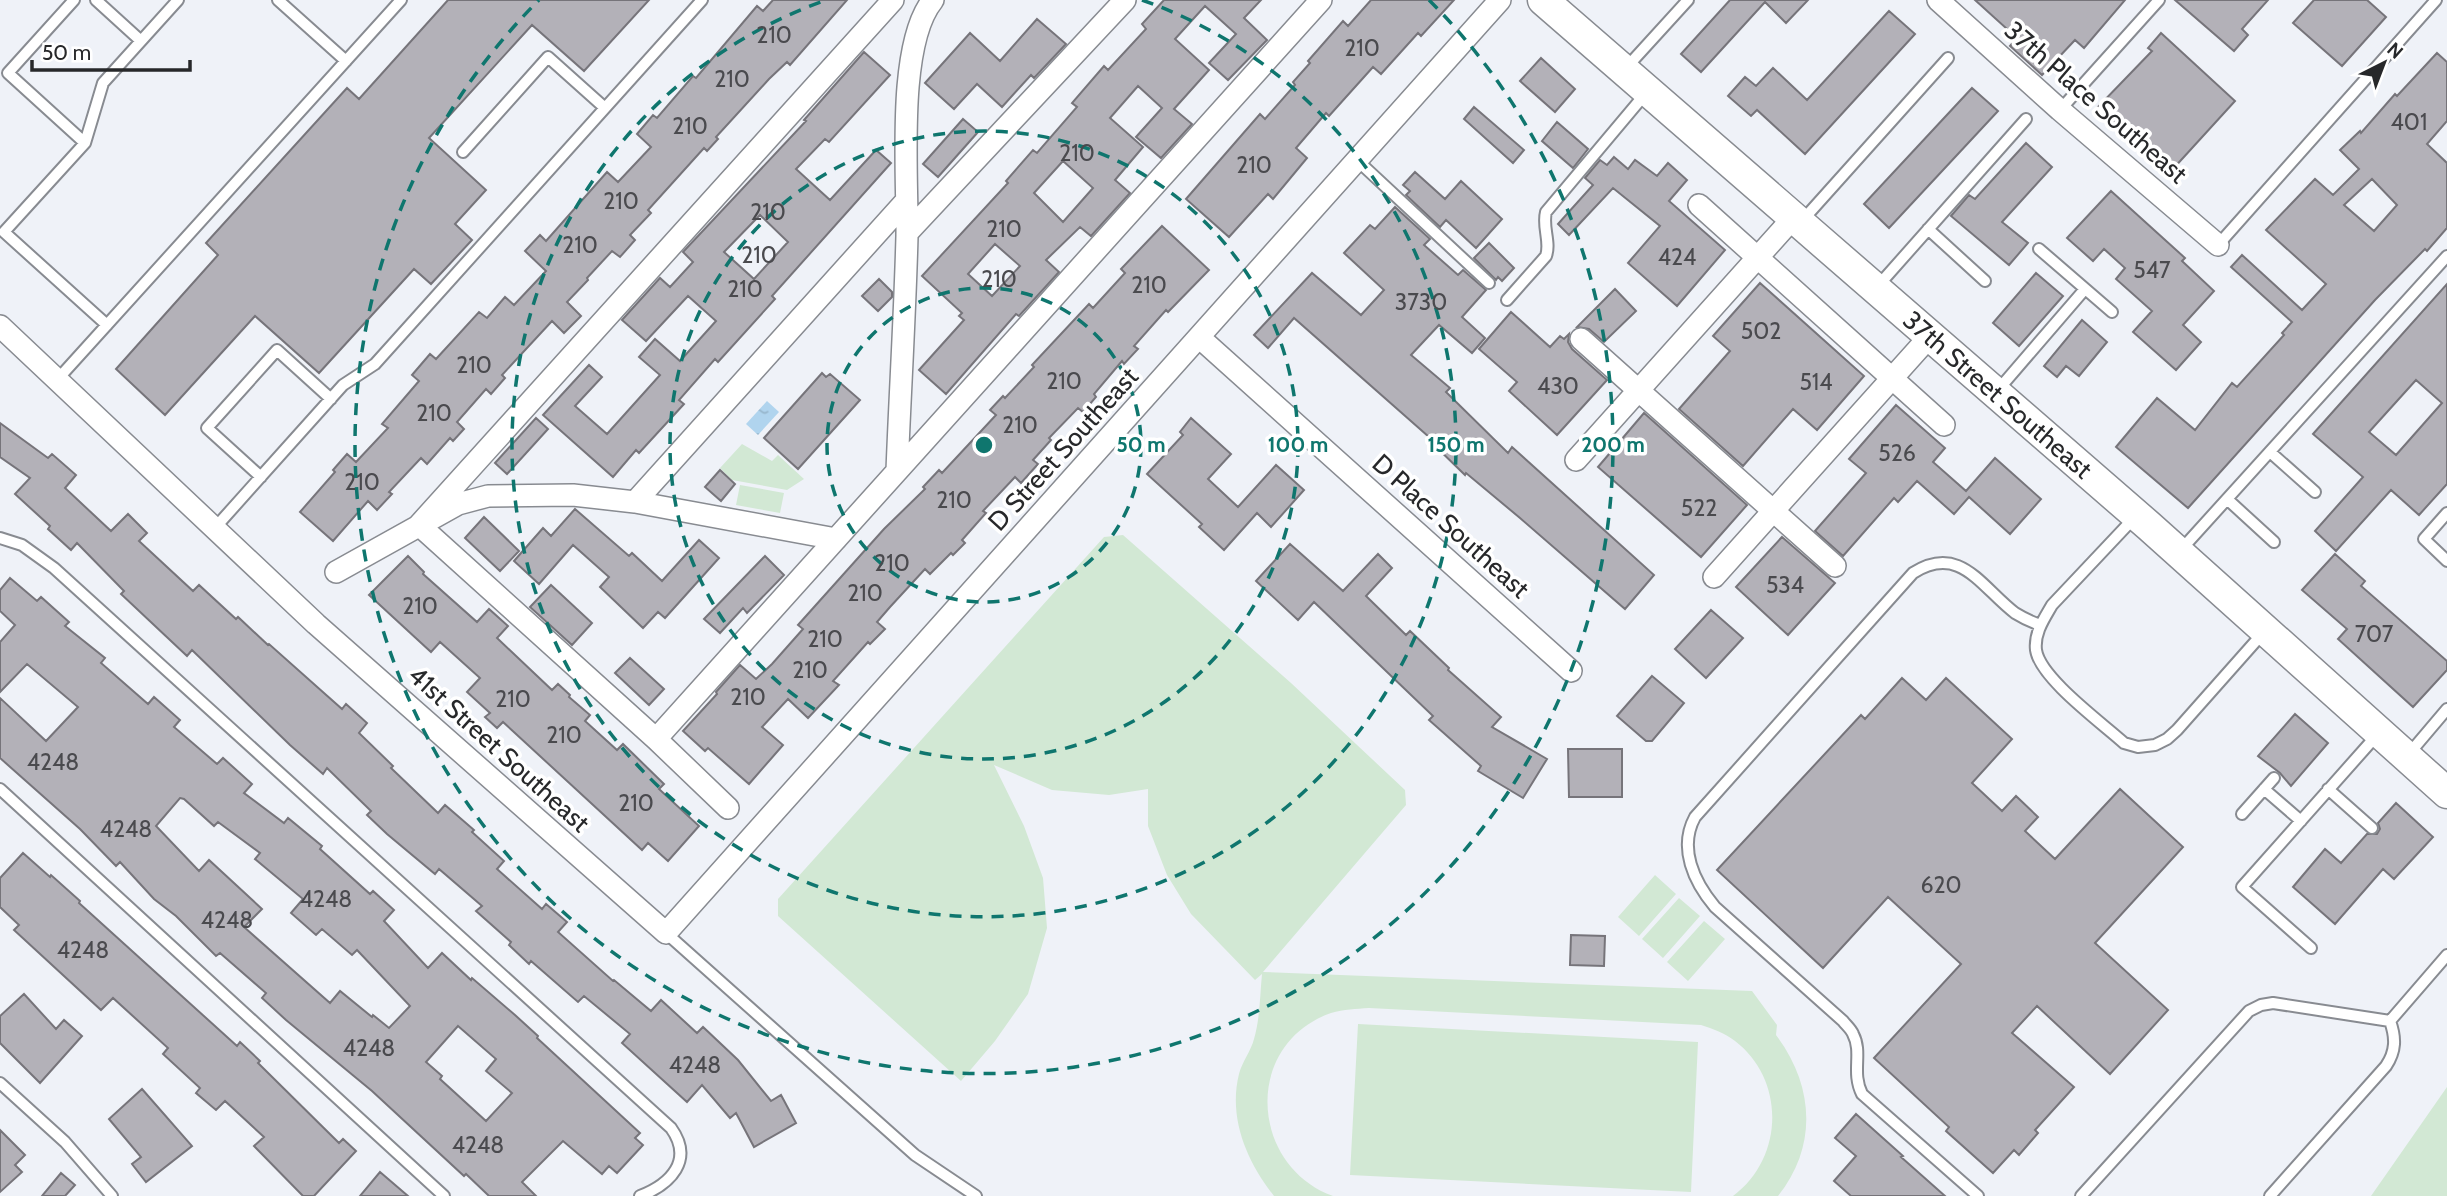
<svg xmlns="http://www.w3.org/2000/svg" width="2447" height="1196" font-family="Cabin,sans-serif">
  <defs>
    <pattern id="water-ripples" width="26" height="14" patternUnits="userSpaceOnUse" patternTransform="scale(1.75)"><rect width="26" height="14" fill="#b0d4ee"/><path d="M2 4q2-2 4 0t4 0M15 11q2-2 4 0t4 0" fill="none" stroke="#97b6cc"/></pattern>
  </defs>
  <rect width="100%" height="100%" fill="#eff2f8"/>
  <path fill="#d2e8d4" d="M742,444L772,461L778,455L804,479L787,490L732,480L720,468Z
    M740,485L784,493L780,513L736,505Z
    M1123,535L1291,683L1405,790L1406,805L1263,972L1752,991L1777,1025L1776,1035C1814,1085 1818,1146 1778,1196H1733C1784,1158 1786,1080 1735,1041C1725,1033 1713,1029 1701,1025L1369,1008C1356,1009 1344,1009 1331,1013C1243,1044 1249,1165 1333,1196H1274C1247,1162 1228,1118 1239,1074C1242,1062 1251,1051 1254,1039C1260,1019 1260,994 1262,974L1255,980L1191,914L1167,875L1148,826V789L1109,795L1052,790L994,765L1024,826L1043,878L1047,928L1028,994L995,1041L961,1081L778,916V899L1104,537Z
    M1655,875L1676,894L1639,936L1618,917Z
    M1679,898L1700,916L1663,958L1642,939Z
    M1704,921L1725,939L1688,981L1667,962Z
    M1358,1024L1698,1042L1691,1192L1350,1175Z
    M2447,1087V1196H2371Z"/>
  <path fill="url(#water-ripples)" d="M767,401L779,412L758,435L746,424Z"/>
  <path fill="#b3b1b8" stroke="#76747a" stroke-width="2" fill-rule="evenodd" d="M448,0H649L584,71L532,25L429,138L486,190L455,224L472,240L431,284L414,269L319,373L255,316L165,415L116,369L218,255L206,243L347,88L359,99Z
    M773,0H847L790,65L787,62L769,79L716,137L718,139L707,151L704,148L648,210L651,213L630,235L635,240L620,257L612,251L587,278L588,280L567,302L581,316L564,333L552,321L502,375L505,378L491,394L486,389L457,422L464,429L453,441L450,438L427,464L421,458L389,492L392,494L377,510L368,501L333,541L300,512L335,472L333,470L347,454L356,462L388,428L382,424L419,381L412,375L430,354L436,359L479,312L487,318L505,297L514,305L546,271L525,251L540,235L546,241L607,172L618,182L651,147L637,134L653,115L657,118L693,76L696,78L757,6L763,11Z
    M1164,0H1261L1244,18L1267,40L1228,80L1209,63L1236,34L1205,6L1175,39L1209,70L1174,109L1192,124L1161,158L1136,137L1162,108L1138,86L1110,118L1143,147L1115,180L1130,193L1091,236L1080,227L1046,260L1059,272L1019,316L1016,314L946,394L919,370L964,320L959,316L962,313L922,276L1008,183L1006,181L1033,150L1037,153L1077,107L1072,103L1104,66L1108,70L1146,29L1142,24ZM1063,161L1093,188L1063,222L1034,193ZM995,244L1020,266L992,296L968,274Z
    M1371,0H1454L1421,36L1418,33L1381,74L1373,67L1329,116L1326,113L1296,148L1307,158L1273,199L1268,194L1229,237L1186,199L1260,114L1265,119L1295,85L1293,82L1310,63L1308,61L1343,21L1348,26Z
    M1730,0H1808L1786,23L1765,2L1701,72L1681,54Z
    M1975,0H2125L2084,48L2075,40L2042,75L2010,46L2017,38Z
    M2175,0H2268L2242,29L2248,35L2234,51Z
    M2314,0H2367L2386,17L2342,66L2293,23Z
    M1889,11L1915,34L1805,154L1757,110L1751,116L1728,96L1745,77L1756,86L1773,68L1807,100Z
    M1037,19L1066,44L1034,78L1031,75L1002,107L977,84L954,109L925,83L970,33L1000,61Z
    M2161,33L2235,101L2172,170L2142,143L2136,150L2096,109L2152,51L2148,48Z
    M864,52L890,75L829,142L825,139L796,169L830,200L876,150L891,163L772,296L775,299L718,362L715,359L679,400L684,404L639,453L636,450L613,477L543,415L589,365L602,377L575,406L607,434L660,375L639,357L655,339L680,361L716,321L688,296L646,341L622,320L660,278L670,287L693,262L683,252L806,121L804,120ZM760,215L788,242L754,279L724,252Z
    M2437,53L2447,62V121L2427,144L2447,163V228L2427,251L2425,249L2375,300L2188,508L2116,447L2157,398L2195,430L2232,383L2237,387L2284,335L2282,333L2292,322L2231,267L2242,255L2302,310L2326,284L2266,230L2315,179L2333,195L2359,169L2340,150L2360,131L2361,133L2395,94L2397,96ZM2372,179L2397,205L2374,231L2344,205Z
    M1541,58L1575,89L1555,112L1520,81Z
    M1972,88L1998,111L1889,228L1864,204Z
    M1474,107L1524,150L1513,163L1464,119Z
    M963,119L978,132L938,177L923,164Z
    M1557,122L1588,149L1573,168L1542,141Z
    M2026,143L2052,167L2002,222L2028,243L2009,265L1951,216L1969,195L1975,199Z
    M1614,157L1628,169L1635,160L1657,176L1668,163L1687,180L1669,201L1725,250L1677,306L1628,263L1660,226L1613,188L1569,235L1558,224L1593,185L1585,178L1600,160L1607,165Z
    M1415,172L1445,199L1461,181L1502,219L1476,248L1446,220L1440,227L1406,195L1410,191L1403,185Z
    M2111,191L2185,258L2182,261L2214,291L2183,325L2201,342L2176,370L2133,332L2152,311L2116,279L2125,268L2104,249L2093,261L2067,238Z
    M1395,207L1430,239L1424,245L1458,275L1463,270L1486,290L1462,317L1485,338L1472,353L1439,325L1411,355L1450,388L1446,392L1508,453L1512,447L1654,575L1625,609L1520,518L1466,473L1465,475L1428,439L1429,437L1294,318L1268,348L1254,335L1312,273L1361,315L1384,290L1344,253L1370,225L1375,229Z
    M1162,226L1209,270L1168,312L1166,310L1134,346L1138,349L1124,364L1122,361L1094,394L1096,397L1083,412L1078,408L1049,438L1051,440L1033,460L1038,464L1021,483L1015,477L983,511L986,513L962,540L965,543L953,555L951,553L930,574L925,569L890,607L877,622L885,629L870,644L868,642L833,681L839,685L808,718L788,699L762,727L783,745L749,784L708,748L705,751L683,731L717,694L716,692L740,665L756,679L772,664L803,629L798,625L884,529L925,489L923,487L939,470L942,473L996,415L990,410L1003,396L1005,398L1034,367L1032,365L1089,304L1093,308L1125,273L1121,269Z
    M1489,243L1514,268L1502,281L1498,277L1496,280L1474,258Z
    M2036,273L2063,296L2019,346L1993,323Z
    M879,279L892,292V297L878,311L862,296Z
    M1760,283L1864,376L1817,430L1793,409L1743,466L1679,409L1730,351L1713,336Z
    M2447,284V484L2419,515L2391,490L2336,551L2315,531L2363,477L2313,434ZM2416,380L2442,403L2396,455L2369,432Z
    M1615,289L1636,311L1604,342L1589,329L1577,327Z
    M1511,312L1550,347L1560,336L1564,339L1569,334L1568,342L1572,349L1607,380L1557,435L1509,391L1517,382L1479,349Z
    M2082,320L2107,342L2079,376L2066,366L2057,377L2044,366Z
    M822,373L826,377L830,374L860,400L798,469L764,438Z
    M1896,405L1945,448L1933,462L1966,491L1995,458L2041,499L2010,534L1969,497L1954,514L1917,481L1898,502L1894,498L1843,556L1815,531L1866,473L1849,459Z
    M1644,413L1747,505L1701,557L1598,467Z
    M536,418L548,429L507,474L495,463Z
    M1191,418L1231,454L1208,479L1238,507L1276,465L1304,490L1271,527L1257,513L1224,550L1199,527L1202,524L1147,474L1183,435L1180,432Z
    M0,423L48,458L52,454L76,475L65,488L111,531L128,514L147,533L139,541L193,591L199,585L236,619L238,617L268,645L269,644L342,709L346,704L367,723L359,733L393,766L391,768L438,813L445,805L474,830L472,832L504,861L497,869L542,909L546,904L567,922L558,932L613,981L614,980L651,1011L661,1000L697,1033L703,1027L738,1060L771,1101L781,1095L796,1123L754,1147L736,1113L730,1118L702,1085L687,1102L622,1043L630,1034L584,996L578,1002L531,961L529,964L509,945L511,942L476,911L482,906L439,869L435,874L387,834L367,815L371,811L327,768L323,774L290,745L192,650L187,656L121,594L124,591L77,543L71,550L48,529L50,526L15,494L30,478L0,457Z
    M720,470L735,484L721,501L705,487Z
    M575,509L629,556L632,553L662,581L699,540L719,558L665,618L658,612L643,628L600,587L609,577L573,545L539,584L514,561L543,528L551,536Z
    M484,517L519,551L500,571L465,538Z
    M1782,537L1835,583L1788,635L1736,587Z
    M1290,544L1343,591L1378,554L1392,568L1366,596L1406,635L1410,631L1449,668L1448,670L1501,717L1492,727L1547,759L1523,798L1478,771L1481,766L1429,720L1433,716L1314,602L1298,620L1256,581Z
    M2335,554L2365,581L2361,586L2447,661V670L2413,707L2338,639L2347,629L2302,590Z
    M408,556L424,572L423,574L477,622L489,609L508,626L497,638L552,690L558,684L570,695L569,697L590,715L585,721L617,750L623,744L664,784L659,789L699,826L668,861L648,843L642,850L503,722L497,728L485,717L490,713L467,692L480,678L440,642L431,652L369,595Z
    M765,556L784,575L747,613L743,608L720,633L704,619Z
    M10,578L37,601L41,597L69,622L65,626L105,658L101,663L148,704L154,697L180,720L174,727L217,764L223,758L252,784L244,793L284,823L288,818L322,846L320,849L370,894L373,891L394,910L384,921L428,968L442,953L471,980L472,978L515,1015L538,1036L537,1038L640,1133L635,1138L643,1145L617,1173L609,1166L602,1174L563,1141L522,1182L536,1196H489L466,1174L464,1176L372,1091L286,1020L262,998L266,993L220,953L216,956L176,916L154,899L120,862L116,866L80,829L0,758V698L46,741L78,707L27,664L0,692V642L15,625L0,611V590ZM180,798L184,799L214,826L218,822L260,853L255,859L303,899L291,913L316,935L322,929L352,955L357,950L410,1006L389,1028L373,1015L372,1017L340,991L330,1003L244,927L262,909L209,860L199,871L156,826ZM458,1026L496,1059L486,1071L512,1093L486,1121L440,1079L442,1076L426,1062Z
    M551,585L592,623L572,645L530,607Z
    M1711,610L1743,638L1706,678L1675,649Z
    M630,658L664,689L649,705L615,673Z
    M1652,676L1684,703L1652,741H1646L1617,716Z
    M1902,678L1926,700L1946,678L2012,739L1972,783L2002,811L2016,796L2038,817L2025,831L2055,859L2120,789L2183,847L2095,943L2168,1010L2110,1074L2037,1006L2012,1033L2074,1087L2035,1130L2038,1133L2019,1155L2014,1150L1993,1173L1946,1131L1949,1127L1874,1058L1961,964L1888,897L1823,968L1717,870L1861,715L1865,719Z
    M2295,714L2328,743L2291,786L2280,773L2258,756Z
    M1568,749H1622V797H1569Z
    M2396,803L2433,837L2394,879L2383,869L2335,924L2293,887L2325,849L2341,863L2367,834H2377L2380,829L2378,823Z
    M23,853L50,877L51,875L80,901L79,903L237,1046L240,1042L260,1061L258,1063L339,1143L343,1139L356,1151L314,1196H303L254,1146L264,1137L225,1101L216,1110L196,1093L200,1088L163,1054L168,1048L113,998L101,1010L14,930L19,925L0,907V878Z
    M1571,935L1605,936L1604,966L1570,965Z
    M24,994L56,1029L64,1020L82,1036L40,1083L0,1043V1016Z
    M142,1089L192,1146L146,1182L132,1164L141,1157L109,1119Z
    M1856,1114L1903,1156L1901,1157L1945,1196H1851L1834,1181L1856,1156L1835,1138Z
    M0,1130L25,1155L15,1165L22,1172L0,1192Z
    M380,1172L408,1196H360Z
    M61,1173L75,1185L65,1196H42Z"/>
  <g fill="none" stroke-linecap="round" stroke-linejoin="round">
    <defs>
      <path id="lane" d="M74,0L8,73L85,143
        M96,0L141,41
        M278,0L346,61
        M1626,68L1688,0
        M2060,110L2159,0
        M463,152L548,57L605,108
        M1358,161L1489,283
        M1801,222L1948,58
        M1928,229L1985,281
        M2218,245L2436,0
        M2039,249L2112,312
        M1877,287L2026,119
        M1507,300L1546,256C1551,242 1542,227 1546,212L1646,93
        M107,325L4,232L85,143L103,83L178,0
        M57,380L401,0
        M1998,390L2085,289
        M2270,452L2315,492
        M261,477L207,428L277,350L331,399
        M2227,499L2274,542
        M2447,513L2424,539L2447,561
        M2135,517L2052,605C2044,619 2034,633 2036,650C2040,678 2102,723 2124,743L2138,747L2155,745L2167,739L2177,730L2263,633
        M214,529L343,385L375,364L702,0
        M0,538L22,545L54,568L671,1128C694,1160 671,1184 640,1196
        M2179,552L2447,256
        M2408,755L2447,709
        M0,789L444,1196
        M2264,789L2301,821
        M2328,789L2372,828
        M2242,814L2274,778
        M666,933L915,1155L976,1196
        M2311,948L2242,887L2377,735
        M2390,1021L2447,955
        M0,1083L65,1142L112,1196
        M1978,1196L1862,1094C1851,1072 1863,1053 1853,1034C1851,1029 1846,1025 1843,1021L1715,907C1694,882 1678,848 1695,817L1913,573C1960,543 1981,587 2015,613C2023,618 2032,622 2040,625
        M2081,1196L2249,1011L2261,1005L2273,1003L2390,1021
        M2270,1196L2386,1066C2396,1051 2396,1038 2390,1021"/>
      <path id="street" d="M1938,0L2060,110L2218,245
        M1699,205L1944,425
        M907,233L1125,0
        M0,326L316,624L666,933L1500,0
        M1200,338L1571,671
        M1581,339L1835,566
        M1576,460L1793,218
        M897,471C900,393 905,314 907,236C908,177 896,45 933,0
        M635,502L906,201
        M336,572L458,504L488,496L573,495L635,502L836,539
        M1714,577L1930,336
        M656,739L1321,0
        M728,808L656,739L419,525L893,0"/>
      <g id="secondary">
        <path id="s1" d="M1543,0L2149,526L2447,793"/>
      </g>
    </defs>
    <use href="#lane" stroke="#888b91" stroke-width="14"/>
    <use href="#street" stroke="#888b91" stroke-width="24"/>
    <use href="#secondary" stroke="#888b91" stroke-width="33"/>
    <use href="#lane" stroke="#fff" stroke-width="10"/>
    <use href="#street" stroke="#fff" stroke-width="21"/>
    <use href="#secondary" stroke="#fff" stroke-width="30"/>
  </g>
  <g fill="none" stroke="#0f766e" stroke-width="3.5" stroke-dasharray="12 9">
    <circle cx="984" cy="445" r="157"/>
    <circle cx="984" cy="445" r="314"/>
    <path d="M1142 0A472 472 0 1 1 826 0"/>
    <path d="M1429 0A629 629 0 1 1 539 0"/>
  </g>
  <g text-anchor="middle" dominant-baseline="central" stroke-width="7" stroke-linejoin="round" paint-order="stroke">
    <g font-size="23" fill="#4a4a4e">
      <text x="774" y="35">210</text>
      <text x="1362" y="48">210</text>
      <text x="732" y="79">210</text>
      <text x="2409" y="122">401</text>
      <text x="690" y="126">210</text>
      <text x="1077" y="153">210</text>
      <text x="1254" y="165">210</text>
      <text x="621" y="201">210</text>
      <text x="768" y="212">210</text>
      <text x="1004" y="229">210</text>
      <text x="580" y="245">210</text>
      <text x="759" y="255">210</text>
      <text x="1677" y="257">424</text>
      <text x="2152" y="270">547</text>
      <text x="999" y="279">210</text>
      <text x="1149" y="285">210</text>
      <text x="745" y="289">210</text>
      <text x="1421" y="302">3730</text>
      <text x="1761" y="331">502</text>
      <text x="474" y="365">210</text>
      <text x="1064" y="381">210</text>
      <text x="1816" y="382">514</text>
      <text x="1558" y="386">430</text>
      <text x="434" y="413">210</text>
      <text x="1020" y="425">210</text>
      <text x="1897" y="453">526</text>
      <text x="362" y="482">210</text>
      <text x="954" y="500">210</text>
      <text x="1699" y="508">522</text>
      <text x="892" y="563">210</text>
      <text x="1785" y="585">534</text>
      <text x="865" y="593">210</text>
      <text x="420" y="606">210</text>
      <text x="2374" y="634">707</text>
      <text x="825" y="639">210</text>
      <text x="810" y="670">210</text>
      <text x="748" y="697">210</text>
      <text x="513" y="699">210</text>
      <text x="564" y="735">210</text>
      <text x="53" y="762">4248</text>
      <text x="636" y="803">210</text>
      <text x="126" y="829">4248</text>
      <text x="1941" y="885">620</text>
      <text x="326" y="899">4248</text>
      <text x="227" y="920">4248</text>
      <text x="83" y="950">4248</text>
      <text x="369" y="1048">4248</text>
      <text x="695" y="1065">4248</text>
      <text x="478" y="1145">4248</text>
    </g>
    <g font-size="26" fill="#27282a" stroke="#fff">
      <text transform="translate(2096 102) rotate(41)">37th Place Southeast</text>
      <text stroke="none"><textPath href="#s1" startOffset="602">37th Street Southeast</textPath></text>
      <text transform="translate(1063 449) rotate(-48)">D Street Southeast</text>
      <text transform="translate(1451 526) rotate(42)">D Place Southeast</text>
      <text transform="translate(499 749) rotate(42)">41st Street Southeast</text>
    </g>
  </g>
  <circle cx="984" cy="445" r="10" fill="#0f766e" stroke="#fff" stroke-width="3.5"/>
  <g font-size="21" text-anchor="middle" font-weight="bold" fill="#0f766e" stroke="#fff" stroke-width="7" stroke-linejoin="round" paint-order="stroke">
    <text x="1141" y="452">50 m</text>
    <text x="1298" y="452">100 m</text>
    <text x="1456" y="452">150 m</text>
    <text x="1613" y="452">200 m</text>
  </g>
  <g transform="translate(2384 63) rotate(42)" stroke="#ffffff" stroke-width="5" paint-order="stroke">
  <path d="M0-5L12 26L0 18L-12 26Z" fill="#27282a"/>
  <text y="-10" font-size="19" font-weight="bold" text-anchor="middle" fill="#27282a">N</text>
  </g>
  <path d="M32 60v10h158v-10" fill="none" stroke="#27282a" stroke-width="3.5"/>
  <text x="42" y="60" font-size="21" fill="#27282a" stroke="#ffffff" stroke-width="5" paint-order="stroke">50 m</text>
</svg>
